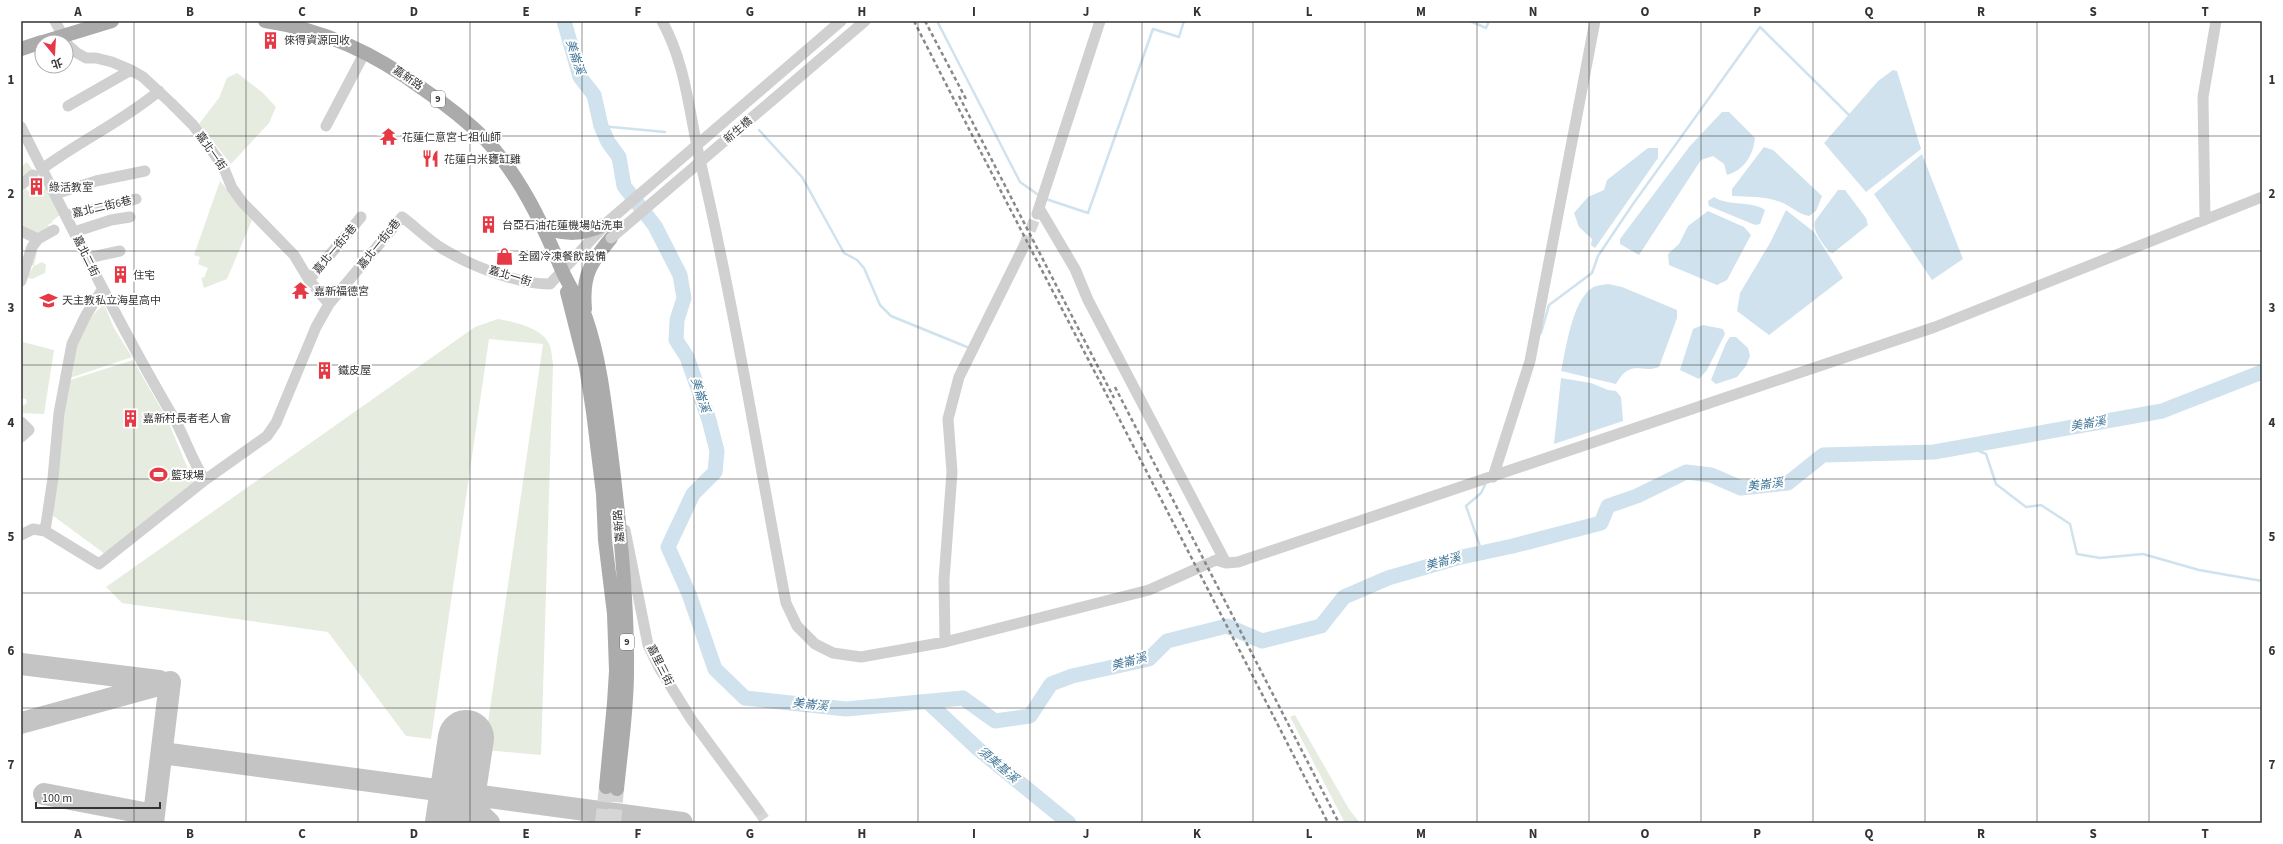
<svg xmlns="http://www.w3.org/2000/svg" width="2283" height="844" font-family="'Source Sans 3','Noto Sans TC',sans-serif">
  <rect width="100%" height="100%" fill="#fff"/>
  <path fill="#e6ecdf" d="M237,73L263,93L276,107L269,123L231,164L199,124L219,98L227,78Z
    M27,162L32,169L21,182V167Z
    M220,181L252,220L227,279L204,288L201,277L204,278L208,268L198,264L200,257L194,255Z
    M47,186L64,212L52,221L53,222L48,225L51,228L35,234L21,227V189L23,191L26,189L35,197Z
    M34,251L37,252L34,266L42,262L46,265L45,273L32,279L26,277L34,266L31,265Z
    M104,304L114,328L132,357L67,379L75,346L85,323Z
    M498,319C515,322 544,328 550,346C552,352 552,359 553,365L541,755L484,750L543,344L489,339L431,739L406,736L328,632L122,603L106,587L475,327Z
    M23,342L54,350L44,414L21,413V407L27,403L26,399L21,398Z
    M133,360L167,419L194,483L105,554L52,515L67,381Z
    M1295,715L1349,809L1360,823H1345L1290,717Z"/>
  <path fill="#cfe2ee" d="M1893,70L1897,71L1921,149L1866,192L1824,143L1878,81Z
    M1722,112H1729L1755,138C1753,156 1744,170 1727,175L1724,164L1713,156L1701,160L1639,255L1620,244V239L1690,146Z
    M1764,147L1773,150L1822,196L1816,211L1809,216C1798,214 1792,207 1783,203C1767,196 1749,197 1732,196V189Z
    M1648,148H1658V158L1595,248L1591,245L1592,239L1579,227L1574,213L1588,197L1604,190L1607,180Z
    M1922,154L1963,259L1932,280L1874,194Z
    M1838,190H1845L1866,218L1868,225L1833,253L1829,252C1823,243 1812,232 1815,221Z
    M1714,197C1729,207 1751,200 1765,210L1760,224L1755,225L1709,206L1708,201Z
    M1786,210L1814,232L1843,278L1769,335L1737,311L1740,293L1770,243Z
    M1708,211L1744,227L1751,235L1727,280L1717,285L1669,265L1668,254L1679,244L1688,226Z
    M1608,284L1622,287L1677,310V318L1659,367C1641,374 1631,358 1616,384L1561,371C1566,349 1572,301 1592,288C1596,285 1603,285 1608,284Z
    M1703,325L1723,329L1725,334L1707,370L1699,379L1680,370L1693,329Z
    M1730,337H1736L1748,348L1750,356L1746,366L1737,377L1716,384L1711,380L1726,343Z
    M1561,378L1591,383L1608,390L1616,391L1621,397L1623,421L1554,444Z"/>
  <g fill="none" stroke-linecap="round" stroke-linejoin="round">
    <path stroke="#cfe2ee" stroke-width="2.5" d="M937,21L1020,182L1040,196
      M1470,21L1486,28L1489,21
      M601,126L665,132
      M759,130L802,177L844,253L857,260L864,268L880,305L891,316L967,347
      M1046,199L1088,213L1153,29L1179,37L1184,21
      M1541,333L1549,305L1592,273L1598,256L1633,204L1760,27L1849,115
      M1967,446L1986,454L1996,484L2026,507L2041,505L2070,524L2077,554L2100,558L2143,554L2199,570L2262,581
      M1482,552L1466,506L1481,493L1485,485"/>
    <path stroke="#cfe2ee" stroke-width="15" d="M564,21L580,77L594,95L601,126L608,142L619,157L624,186L655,226L680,275L684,298L677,320L676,340L687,357L709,420L717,451L715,472L693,494L668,547L689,594L715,669L745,698L846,709L963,698L995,721L1030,716L1051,684L1072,676L1149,659L1167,641L1227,626L1262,641L1321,626L1344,597L1388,578L1457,558L1513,546L1601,523L1608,506L1637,496L1686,472L1711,475L1741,488L1788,483L1823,455L1934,452L2162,411L2262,372
      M929,703L977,748L1069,823"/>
    <path stroke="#c4c4c4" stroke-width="22" d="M21,664L159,681
      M21,723L170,682
      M162,753L682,823
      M457,792L489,823
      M44,794L154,815
      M153,823L170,682"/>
    <path stroke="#c4c4c4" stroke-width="56" d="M453,823L466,738"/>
    <path stroke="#d6d6d6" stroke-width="11" stroke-dasharray="11 5.5" stroke-linecap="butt" d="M1024,246L1036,216
      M758,810L767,823"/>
    <path stroke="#d6d6d6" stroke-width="14" stroke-dasharray="14 7" stroke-linecap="butt" d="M602,823L606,787
      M614,823L617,789"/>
    <path stroke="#d0d0d0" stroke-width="11" d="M55,21L68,45L77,53L86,58H96L112,62L131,70L143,77L171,103L193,125L223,166L232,188L243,203L294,255L309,280L329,304
      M662,21C686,64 689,113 700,160C734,306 758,455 786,603L797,626L815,644L833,653L861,657L945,642L1149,590L1216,560L1226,563L1238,562L1935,327L2262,197
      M68,106L131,70
      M326,126L365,52
      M21,127C71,226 119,325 175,420C186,440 192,461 205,480L267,436L276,423L316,327L329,304L402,217C416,227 428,240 443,249C471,266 517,284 550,284L604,226
      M42,169C80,141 123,121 159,91
      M21,185L33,175
      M55,194L96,181L145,171
      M1039,208L1075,269L1088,300L1226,563
      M1037,214L1100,21
      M67,215L136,199
      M2205,220L2203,97L2216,21
      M21,231L38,239L32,247L21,281
      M74,232L111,220L130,217
      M38,239L54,230
      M89,262L92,257L120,251
      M309,280L361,217
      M21,422L29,430L21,437
      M1493,477L1530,361L1595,21
      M625,530L648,645L660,669L691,719L758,810
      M45,531L99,564L205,480
      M21,535L33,529L45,531L53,478L59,413L72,344L86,315L102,290
      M945,642L944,580L952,472L948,419L959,377L1024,246"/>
    <path stroke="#ababab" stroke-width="14" d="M265,21C325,30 374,53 423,89C445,104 466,120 485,139C520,176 541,221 561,268C568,285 580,301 586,318C601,362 605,407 611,452C620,524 628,600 627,672C627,711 621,750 617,789
      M43,42L112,21
      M21,49L42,42
      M545,228C569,235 580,235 604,225
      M567,292L586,367L593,412L603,494L605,540L614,614L616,671L614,703L606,787
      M585,309C582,275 590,264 611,238"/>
    <path stroke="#888" stroke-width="2.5" stroke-dasharray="4 3" stroke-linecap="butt" d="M914,21C1050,290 1192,555 1328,823
      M925,21L967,101
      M959,96L1114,398
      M1115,387L1339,823"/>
    <path stroke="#d0d0d0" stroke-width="11" d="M604,225L841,21
      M611,238L865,21"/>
  </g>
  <path fill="none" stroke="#333" stroke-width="1" stroke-opacity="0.55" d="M134,21V823M246,21V823M358,21V823M470,21V823M582,21V823M694,21V823M806,21V823M918,21V823M1030,21V823M1142,21V823M1253,21V823M1365,21V823M1477,21V823M1589,21V823M1701,21V823M1813,21V823M1925,21V823M2037,21V823M2149,21V823M21,136H2262M21,251H2262M21,365H2262M21,479H2262M21,593H2262M21,708H2262"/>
  <defs>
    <symbol id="building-bare" viewBox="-9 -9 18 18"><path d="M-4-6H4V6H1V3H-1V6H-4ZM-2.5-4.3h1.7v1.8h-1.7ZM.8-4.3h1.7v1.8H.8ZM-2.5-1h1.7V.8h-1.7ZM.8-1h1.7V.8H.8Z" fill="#e63946" stroke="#fff" stroke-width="2.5" paint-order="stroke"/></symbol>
    <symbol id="temple-bare" viewBox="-9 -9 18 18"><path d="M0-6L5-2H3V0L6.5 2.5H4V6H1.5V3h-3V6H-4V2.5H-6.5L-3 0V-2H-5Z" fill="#e63946" stroke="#fff" stroke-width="2.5" paint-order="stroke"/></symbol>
    <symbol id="restaurant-bare" viewBox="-9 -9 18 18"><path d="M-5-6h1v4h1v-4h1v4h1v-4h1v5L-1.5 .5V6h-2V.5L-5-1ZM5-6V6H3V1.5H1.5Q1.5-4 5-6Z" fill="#e63946" stroke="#fff" stroke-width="2.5" paint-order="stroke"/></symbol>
    <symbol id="shop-bare" viewBox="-9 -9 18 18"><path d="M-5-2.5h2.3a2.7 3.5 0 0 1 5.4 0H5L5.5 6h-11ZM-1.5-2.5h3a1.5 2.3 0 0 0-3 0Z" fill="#e63946" stroke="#fff" stroke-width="2.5" paint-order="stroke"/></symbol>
    <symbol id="school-bare" viewBox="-9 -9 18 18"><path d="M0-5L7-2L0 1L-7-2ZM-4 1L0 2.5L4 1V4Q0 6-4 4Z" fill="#e63946" stroke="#fff" stroke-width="2.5" paint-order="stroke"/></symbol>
    <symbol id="stadium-bare" viewBox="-9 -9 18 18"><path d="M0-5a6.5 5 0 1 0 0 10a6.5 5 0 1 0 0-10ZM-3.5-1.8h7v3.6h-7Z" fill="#e63946" stroke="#fff" stroke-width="2.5" paint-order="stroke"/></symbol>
  </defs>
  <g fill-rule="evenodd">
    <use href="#building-bare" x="258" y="28" width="25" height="25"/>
    <use href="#temple-bare" x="376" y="124" width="25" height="25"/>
    <use href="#restaurant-bare" x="418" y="146" width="25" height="25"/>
    <use href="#building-bare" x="24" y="174" width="25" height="25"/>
    <use href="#building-bare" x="476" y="212" width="25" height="25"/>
    <use href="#shop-bare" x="492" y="244" width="25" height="25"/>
    <use href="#building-bare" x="108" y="262" width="25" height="25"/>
    <use href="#temple-bare" x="288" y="278" width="25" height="25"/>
    <use href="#school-bare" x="36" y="288" width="25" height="25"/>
    <use href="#building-bare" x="312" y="358" width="25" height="25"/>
    <use href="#building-bare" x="118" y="406" width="25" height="25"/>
    <use href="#stadium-bare" x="146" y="462" width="25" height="25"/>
  </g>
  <g text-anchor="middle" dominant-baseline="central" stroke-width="4" stroke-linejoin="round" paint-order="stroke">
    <g fill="#fff" stroke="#707070" stroke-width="1">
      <rect x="431" y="91" width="14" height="16" rx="3"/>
      <rect x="620" y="634" width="14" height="16" rx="3"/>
    </g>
    <g font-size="10" font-weight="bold" fill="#333">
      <text x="438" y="99">9</text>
      <text x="627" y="642">9</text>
    </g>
    <g font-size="11" fill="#333" stroke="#fff" text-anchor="start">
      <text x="284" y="40">倈得資源回收</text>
      <text x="402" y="137">花蓮仁意宮七祖仙師</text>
      <text x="444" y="159">花蓮白米甕缸雞</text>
      <text x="49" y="187">綠活教室</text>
      <text x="502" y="225">台亞石油花蓮機場站洗車</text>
      <text x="518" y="256">全國冷凍餐飲設備</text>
      <text x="133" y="275">住宅</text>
      <text x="314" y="291">嘉新福德宮</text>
      <text x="62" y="300">天主教私立海星高中</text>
      <text x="338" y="370">鐵皮屋</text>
      <text x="143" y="418">嘉新村長者老人會</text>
      <text x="171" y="475">籃球場</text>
    </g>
    <g font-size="11" fill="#333" stroke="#fff">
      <text transform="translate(408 78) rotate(34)">嘉新路</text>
      <text transform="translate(738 130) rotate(-41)">新生橋</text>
      <text transform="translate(211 151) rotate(55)">嘉北一街</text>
      <text transform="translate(102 207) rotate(-13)">嘉北二街6巷</text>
      <text transform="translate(379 244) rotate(-51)">嘉北一街6巷</text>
      <text transform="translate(335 249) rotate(-50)">嘉北一街5巷</text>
      <text transform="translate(86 256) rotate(64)">嘉北二街</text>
      <text transform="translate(510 276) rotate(17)">嘉北一街</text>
      <text transform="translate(619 526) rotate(-94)">嘉新路</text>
      <text transform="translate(660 665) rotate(63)">嘉里三街</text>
    </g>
    <g font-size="12" font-style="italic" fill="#3f7597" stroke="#fff">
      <text transform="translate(575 57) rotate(72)">美崙溪</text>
      <text transform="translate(700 395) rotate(72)">美崙溪</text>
      <text transform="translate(2088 424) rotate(-10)">美崙溪</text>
      <text transform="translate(1765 485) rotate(-7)">美崙溪</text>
      <text transform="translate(1443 562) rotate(-16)">美崙溪</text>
      <text transform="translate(1129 662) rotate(-15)">美崙溪</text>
      <text transform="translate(810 705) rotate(6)">美崙溪</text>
      <text transform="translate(998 765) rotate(40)">須美基溪</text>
    </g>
  </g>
  <rect width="2283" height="844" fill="none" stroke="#ffffff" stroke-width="44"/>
  <g transform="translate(54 54) rotate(162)"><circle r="19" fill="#ffffff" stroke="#adadad"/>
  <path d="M0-3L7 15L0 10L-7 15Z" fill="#e63946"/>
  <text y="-6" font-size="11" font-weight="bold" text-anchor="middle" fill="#333333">北</text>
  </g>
  <path d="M36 802v6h124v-6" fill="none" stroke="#333333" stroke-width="2"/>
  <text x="42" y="802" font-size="12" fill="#333333" stroke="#ffffff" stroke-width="3" paint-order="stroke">100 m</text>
  <rect x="22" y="22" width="2239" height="800" fill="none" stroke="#333" stroke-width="1.5"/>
  <g font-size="13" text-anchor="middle" font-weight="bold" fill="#333">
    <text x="78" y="16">A</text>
    <text x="190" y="16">B</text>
    <text x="302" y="16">C</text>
    <text x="414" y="16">D</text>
    <text x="526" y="16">E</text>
    <text x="638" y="16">F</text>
    <text x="750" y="16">G</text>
    <text x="862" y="16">H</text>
    <text x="974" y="16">I</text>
    <text x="1086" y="16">J</text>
    <text x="1197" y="16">K</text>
    <text x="1309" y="16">L</text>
    <text x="1421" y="16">M</text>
    <text x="1533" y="16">N</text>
    <text x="1645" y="16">O</text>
    <text x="1757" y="16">P</text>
    <text x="1869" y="16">Q</text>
    <text x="1981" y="16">R</text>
    <text x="2093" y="16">S</text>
    <text x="2205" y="16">T</text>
    <text x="11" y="84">1</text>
    <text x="2272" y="84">1</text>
    <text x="11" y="198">2</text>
    <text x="2272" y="198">2</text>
    <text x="11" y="312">3</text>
    <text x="2272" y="312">3</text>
    <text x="11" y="427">4</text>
    <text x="2272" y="427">4</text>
    <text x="11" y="541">5</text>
    <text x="2272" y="541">5</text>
    <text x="11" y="655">6</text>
    <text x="2272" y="655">6</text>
    <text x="11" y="769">7</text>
    <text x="2272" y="769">7</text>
    <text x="78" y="838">A</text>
    <text x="190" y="838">B</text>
    <text x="302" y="838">C</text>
    <text x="414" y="838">D</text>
    <text x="526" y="838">E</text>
    <text x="638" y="838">F</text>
    <text x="750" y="838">G</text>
    <text x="862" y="838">H</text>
    <text x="974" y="838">I</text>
    <text x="1086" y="838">J</text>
    <text x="1197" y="838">K</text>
    <text x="1309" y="838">L</text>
    <text x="1421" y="838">M</text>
    <text x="1533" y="838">N</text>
    <text x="1645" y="838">O</text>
    <text x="1757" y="838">P</text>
    <text x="1869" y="838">Q</text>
    <text x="1981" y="838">R</text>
    <text x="2093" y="838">S</text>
    <text x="2205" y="838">T</text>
  </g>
</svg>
